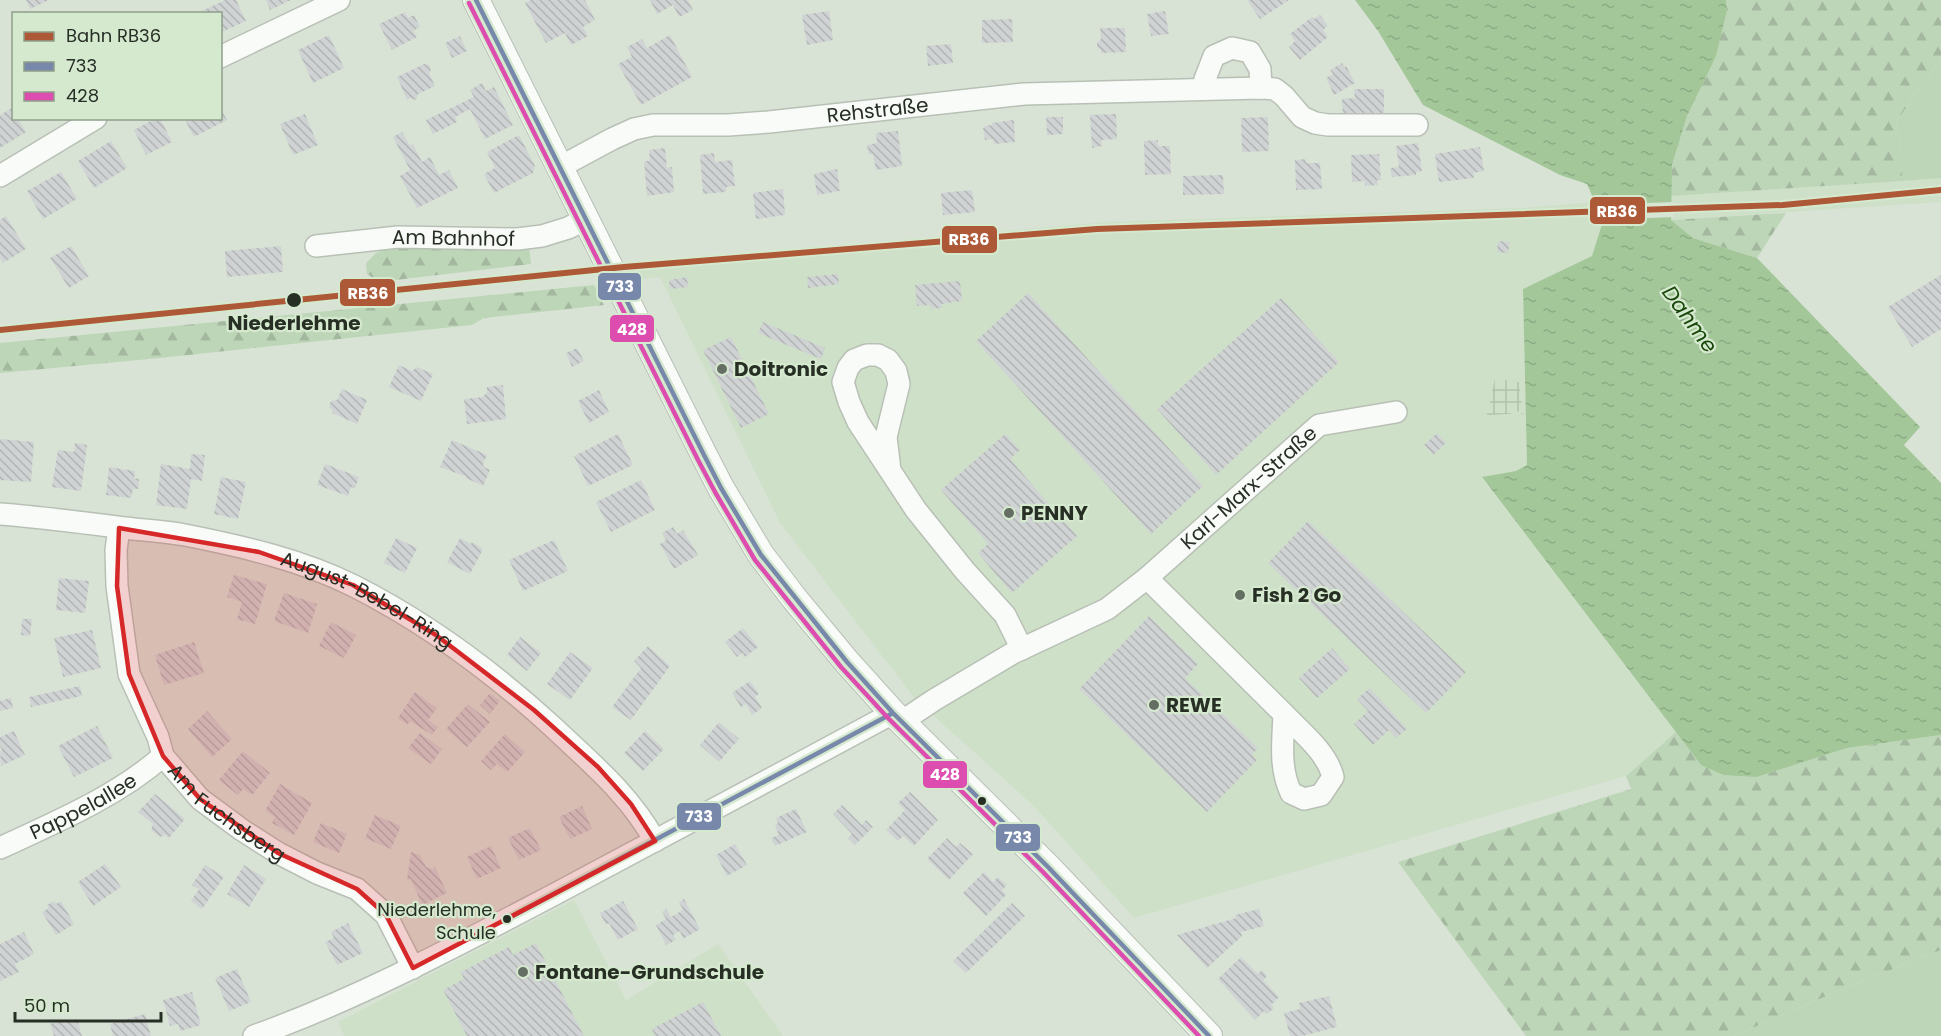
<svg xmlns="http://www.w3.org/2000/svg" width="1941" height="1036" font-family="Poppins,sans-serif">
  <defs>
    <pattern id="industrial-grid" width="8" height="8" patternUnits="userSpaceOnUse" patternTransform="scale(1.5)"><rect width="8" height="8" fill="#cee0c8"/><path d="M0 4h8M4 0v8" fill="none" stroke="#b1c0ac"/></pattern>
    <pattern id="forest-firs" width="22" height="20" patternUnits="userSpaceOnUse" patternTransform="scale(1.5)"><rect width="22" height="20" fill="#bed6b8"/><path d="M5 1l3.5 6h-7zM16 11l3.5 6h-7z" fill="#a3b89e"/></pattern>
    <pattern id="water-ripples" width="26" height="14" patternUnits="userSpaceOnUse" patternTransform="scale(1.5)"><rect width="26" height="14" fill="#a3c799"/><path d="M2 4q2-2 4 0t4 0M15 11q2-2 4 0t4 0" fill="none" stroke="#8cab84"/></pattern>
    <pattern id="building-back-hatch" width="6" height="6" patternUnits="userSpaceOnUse" patternTransform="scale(1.5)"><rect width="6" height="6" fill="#d0d3d3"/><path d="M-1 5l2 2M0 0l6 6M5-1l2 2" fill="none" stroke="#b3b5b5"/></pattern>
  </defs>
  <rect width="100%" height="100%" fill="#d8e3d5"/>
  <path fill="#cee0c8" d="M1941,178V202L1671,220L1603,222L1592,256L1523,289L1527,465L1516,471L1482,478L1676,732L1626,776L1134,918L1034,806L916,700L780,523L660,277L641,279L635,263L1108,222L1522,208L1594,202L1670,200V196Z
    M574,900L626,1000L718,944L783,1036H344L338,1022Z"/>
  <path fill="url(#industrial-grid)" d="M1495,379L1519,382L1523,415L1519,411L1509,414L1487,415Z"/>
  <path fill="#bed6b8" d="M1941,58V178L1902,181V155L1896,122Z
    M1941,950V1036H1734L1845,988Z"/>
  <path fill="url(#forest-firs)" d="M1726,0H1941V58L1896,122L1902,155V181L1670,196L1672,165L1687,116L1727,10Z
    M1786,213L1757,258L1693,238L1671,220Z
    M397,245L529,246L531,264L379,282L367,274L366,263L376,253Z
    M594,285L604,305L484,318L472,325L160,358L0,373V343Z
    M1676,732L1701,765L1757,777L1847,748L1941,735V950L1845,988L1734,1036H1526L1398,862L1631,789L1626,776Z"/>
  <path fill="url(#water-ripples)" d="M1355,0H1726L1727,10L1716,56L1687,116L1672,165L1671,220L1693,238L1757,258L1920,427L1904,445L1941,483V735L1847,748L1757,777L1724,775L1701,765L1482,477L1516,471L1527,465L1523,289L1592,256L1603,221L1587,184L1560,175L1423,105L1378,31Z"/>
  <path fill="#d8e3d5" d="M1674,202V217L1599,220L1593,205Z"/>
  <path fill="url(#building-back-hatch)" d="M26,0H49L30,9Z
    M225,0H236L246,21L220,33V14H204L202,11Z
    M266,0H291L270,10Z
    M531,0H585L595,20L583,27L588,36L571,45L565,33L546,43L525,3Z
    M650,0H688L693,10L679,17L673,5L657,14Z
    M1247,0H1289L1260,19Z
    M829,11L833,40L807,45L802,15Z
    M1165,11L1169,34L1151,36L1147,14Z
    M405,12L408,18L414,15L420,27L413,31L417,37L392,50L379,24Z
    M1320,15L1328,26L1323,30L1328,37L1300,60L1289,47L1295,41L1290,34L1312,17L1314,19Z
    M1012,19L1013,42L982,43V20Z
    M1100,28H1125L1126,52L1101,53V50L1097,47V43L1101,39Z
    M329,35L344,68L313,83L298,50Z
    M670,35L692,77L641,105L618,64L632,57L627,47L642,39L647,48Z
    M460,36L467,51L452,58L445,43Z
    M951,44L953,63L928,66L926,46Z
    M1342,63L1344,68L1346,66L1355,83L1334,95L1326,78L1333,74L1330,70Z
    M424,64L429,65L431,70L429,73L435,86L418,94L416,100L410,98L407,100L397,77Z
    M482,83L486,91L494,87L513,125L485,139L470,109L455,117L457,122L433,134L426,120L474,97L470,90Z
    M1354,89H1384V117L1343,118L1342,99L1355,98Z
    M220,107L227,120L194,137L184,118H220Z
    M12,108L14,118H18L26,132L0,148V115Z
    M305,114L318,145L293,155L280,124Z
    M1116,114L1117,139L1101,140L1102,146L1092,148L1090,115Z
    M1046,117H1063V134L1047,135Z
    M1268,117L1269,151L1242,152L1241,118Z
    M156,118H160L172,142L146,155L134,130Z
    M1014,120L1015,142L994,144L993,139L985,140L983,128L986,126L992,125V123Z
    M898,131L902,166L876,170L873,154L869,155L867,145L877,143L876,133Z
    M402,132L410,146L413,144L422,162L430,157L439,175L449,170L458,188L417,208L400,176L410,170L393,137Z
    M519,135L535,166L533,173L494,193L484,174L495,168L487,152Z
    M1158,140V146H1170L1171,174L1145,175L1144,141Z
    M111,141L127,168L94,188L78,161Z
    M1418,143L1422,171L1416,172V175L1392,177L1390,168L1399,167L1396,146Z
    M1480,147L1484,171L1473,173L1474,178L1439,182L1435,154Z
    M665,148L667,168L672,167L674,192L647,196L644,161H650L649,150Z
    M714,153L715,162L732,160L735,186L726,187V192L703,194L700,155Z
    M1379,154L1381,180H1377L1378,185L1365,186V181L1352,182L1351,155Z
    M1306,159V163H1320L1322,189L1296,190L1295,160Z
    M837,169L840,191L817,195L814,174Z
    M61,172L77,199L43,219L27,191Z
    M1223,175L1224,194L1183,195V176Z
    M783,189L785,215L756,219L753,193Z
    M972,190L975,212L943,215L941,193Z
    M6,216L26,249L3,263L0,258V220Z
    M1498,241L1510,242L1508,253L1497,252Z
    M71,246L89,276L69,288L50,258Z
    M281,246L283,272L227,277L225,251Z
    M838,274L839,284L808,288L807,277Z
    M1941,275V329L1912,347L1888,307Z
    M687,277L688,287L670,289L669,280Z
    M960,281L962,301L941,304L942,308L931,309L930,305L917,306L915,285Z
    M1028,293L1203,486L1151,534L976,341Z
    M1281,298L1339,362L1216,475L1157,409Z
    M763,322L825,348L821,359L758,333Z
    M731,337L769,414L741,428L703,350Z
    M577,348L584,361L572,367L566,353Z
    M399,365L412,371L417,367L433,374L421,401L389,387Z
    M503,385L506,419L467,424L464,399L483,397L487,392V387Z
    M342,389L367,400L357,424L332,413L333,411L329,407L331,401L337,400Z
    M599,390L609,412L589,423L578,401Z
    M1437,433L1446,443L1433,455L1424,445Z
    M618,434L633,465L588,486L574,456Z
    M1005,434L1020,450L1010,459L1077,536L1012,593L978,553L988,544L941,490Z
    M0,439L34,442L31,482L0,480Z
    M452,440L487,455L483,464L484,467L490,470L483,486L466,478L467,477L440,467Z
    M75,443L87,445L81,491L52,487L58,450L74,452Z
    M191,454L205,455L202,481L191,479L187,509L156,505L161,464L190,469Z
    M325,464L359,477L355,488L351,487L348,496L317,485Z
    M109,467L135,471L134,478L139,479L138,489H133L131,498L106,495Z
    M221,477L246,482L238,519L214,514Z
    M641,480L655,510L611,532L596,502Z
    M1308,521L1466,672L1426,713L1268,563Z
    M673,527L677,534L683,530L698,555L674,569L660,544L666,540L662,533Z
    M396,538L417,548L405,573L384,563Z
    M460,538L471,544L472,542L483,549L470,574L447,562Z
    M554,540L568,571L523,591L509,560Z
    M234,575L267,584L255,624L237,619L242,602L227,597Z
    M59,578L89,581L85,613L56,610Z
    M284,593L317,604L308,633L274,621Z
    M1149,616L1198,664L1185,678L1258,748L1252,755L1257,760L1207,812L1079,689Z
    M22,619H32L30,636L21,635Z
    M331,622L356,635L344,658L319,646Z
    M743,628L758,647L745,657L743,653L737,657L725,642Z
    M92,630L101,668L63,677L54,638Z
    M520,637L541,653L527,671L507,655Z
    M194,642L204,673L164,685L155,655Z
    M648,646L670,666L631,720L612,707L641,668L634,661Z
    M1332,648L1350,669L1317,698L1299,678Z
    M570,652L593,668L570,700L547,684Z
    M750,681L759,694L755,697L762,708L752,715L746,704L741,707L732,693Z
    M80,686L82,696L31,707L29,697Z
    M1370,688L1407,729L1396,738L1389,730L1373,745L1354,724L1368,711L1357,699Z
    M415,692L437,708L428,720L438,727L432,735L410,721L407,725L398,718Z
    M490,693L500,701L490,714L480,705Z
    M11,698L13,708L0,711V701Z
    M468,704L490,722L467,747L446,729Z
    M207,711L232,739L212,757L188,729Z
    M719,722L739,739L719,762L700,745Z
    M97,726L113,758L74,777L58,746Z
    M14,731L25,755L1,766L0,751L2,750L0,746V737Z
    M645,731L664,749L643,771L624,753Z
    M420,733L442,749L431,764L408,748Z
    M505,734L525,752L507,772L497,764L491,770L481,761Z
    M243,751L270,773L252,795L243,789L238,795L219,780Z
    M280,784L312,803L294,835L272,823L275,817L265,811Z
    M910,792L938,820L914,846L903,836L898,841L886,830L905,810L898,803Z
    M155,794L185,819L169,838L165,835L160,837L151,830L153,824L138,812Z
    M842,805L862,825L866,820L873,827L855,845L848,838L852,834L833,814Z
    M582,806L592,829L570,839L559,817Z
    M796,809L807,832L775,846L771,838L779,835L775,825L778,823L776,818Z
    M375,815L401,826L391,849L365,838Z
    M321,823L347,834L339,853L313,842Z
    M530,828L541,850L519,860L508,838Z
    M947,838L956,847L960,843L973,854L949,880L927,859Z
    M735,844L747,865L727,876L716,855Z
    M491,846L501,868L477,879L467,857Z
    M411,852L420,855L426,867L432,869L435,867L447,893L422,905L411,879L407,880Z
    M105,864L121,887L93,906L78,882Z
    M205,865L224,877L202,909L191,901L199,889L192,885Z
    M244,865L266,879L249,907L227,894Z
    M984,872L993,882L998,877L1007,885L1002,890L1006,895L986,916L963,893Z
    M684,899L700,929L683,939L680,931L673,935L676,940L666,945L656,925L666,919L662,912L666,909L671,917L683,910L679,902Z
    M54,901L56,904L61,901L74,924L56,935L42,912L49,908L47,905Z
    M623,901L638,929L618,940L609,923L606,925L600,913Z
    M1012,903L1025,916L966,973L953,961Z
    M1259,909L1264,926L1241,932L1242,936L1207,968L1177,935L1236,918L1235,915Z
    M348,923L363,953L337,965L325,942L334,938L331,932Z
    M24,932L34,954L15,964L19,972L0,981V944Z
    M536,943L584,1036H467L443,990L464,979L461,972L509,947L513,955Z
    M1241,957L1258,974L1262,970L1267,976L1263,980L1279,997L1271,1005L1274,1008L1267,1014L1264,1011L1255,1020L1218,979Z
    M237,969L251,1002L229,1011L215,978Z
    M192,992L201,1025L180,1031L178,1024L170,1026L163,1000Z
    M1329,996L1337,1027L1302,1036H1290L1284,1013L1300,1009L1299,1003Z
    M703,1002L721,1036H655L652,1029Z
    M145,1014L151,1036H113L110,1024Z
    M77,1019L82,1036H54L50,1024L60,1020L65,1023Z"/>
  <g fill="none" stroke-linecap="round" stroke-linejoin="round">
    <defs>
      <g id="minor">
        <path d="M220,57L339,0"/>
        <path d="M1204,89L1205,79L1214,56L1232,48L1250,52L1260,69L1261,88"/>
        <path id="s1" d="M560,167L612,139L634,129L653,125H728L769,122L1024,94L1261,88L1275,89L1284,96L1302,117L1315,123L1328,125H1417"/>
        <path d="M0,176L96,118"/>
        <path id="s2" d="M316,246L398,237L517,239L542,236L568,228L586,219"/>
        <path d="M890,470L886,437L899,384L896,371L888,360L878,355H867L854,360L848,368L843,382L849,402L858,422L916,510L965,571L1005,615L1022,649"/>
        <path id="s3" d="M0,514C39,517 78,522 117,527C139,530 162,531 185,535C241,546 302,560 354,586C425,622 494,673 553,727C591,763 630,795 655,841"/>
        <path id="s4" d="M119,528L116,550L117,586L129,674L158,737L163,756L200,799L242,830L278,853L317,873L357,889L386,915L413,968"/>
        <path d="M1147,578L1284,714C1283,742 1279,767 1291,793L1304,799L1321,795L1333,777C1327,752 1301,732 1284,714"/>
        <path id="s5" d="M901,722L934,700L1013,653L1107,609L1147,578L1319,425L1396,412"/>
        <path id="s6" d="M0,848C56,822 116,797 163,756"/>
        <path d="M254,1036C360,998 458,945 557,893C669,834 781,773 893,713"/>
      </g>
      <path id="tertiary" d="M476,0L705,457L721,488L761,555L794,598L847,662L893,713L1048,867L1209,1036"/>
    </defs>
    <use href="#minor" stroke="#b8c0b5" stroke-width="24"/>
    <use href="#tertiary" stroke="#b8c0b5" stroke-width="28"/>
    <use href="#minor" stroke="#f9fbf9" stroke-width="21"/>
    <use href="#tertiary" stroke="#f9fbf9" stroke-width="26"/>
    <defs>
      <path id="bus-1" d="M476,0L705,457L721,488L761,555L847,662L893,713L1048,867L1209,1036
        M505,920L893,713"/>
      <path id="bus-2" d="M469,3L698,460L715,492L755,560L841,667L888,718L1043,872L1199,1036"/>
    </defs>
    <use href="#bus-1" stroke="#d5e9cf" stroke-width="9"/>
    <use href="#bus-2" stroke="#d5e9cf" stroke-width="9"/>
    <use href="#bus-1" stroke="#78a" stroke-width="4.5"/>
    <use href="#bus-2" stroke="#dd4daf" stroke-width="4.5"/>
    <defs>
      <path id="rail-1" d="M0,330L624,267L1097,229L1783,205L1941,190"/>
    </defs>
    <use href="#rail-1" stroke="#d5e9cf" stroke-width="10"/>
    <use href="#rail-1" stroke="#ad5937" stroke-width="6"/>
  </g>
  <path fill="#d62828" fill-opacity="0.2" stroke="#d62828" stroke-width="4.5" stroke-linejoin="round" d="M119,528L259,552L353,585L436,635L534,710L598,767L631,804L655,841L413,968L386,915L357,889L278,853L200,799L163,756L129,674L117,586Z"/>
  <g fill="#272f25" stroke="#d5e9cf" stroke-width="2">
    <circle cx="294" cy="300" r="8"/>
    <circle cx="982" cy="801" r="5"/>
    <circle cx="507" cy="919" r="5"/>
  </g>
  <g fill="#656e63" stroke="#d5e9cf" stroke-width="2">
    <circle cx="722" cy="369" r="6"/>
    <circle cx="1009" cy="513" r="6"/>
    <circle cx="1240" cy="595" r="6"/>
    <circle cx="1154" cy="705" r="6"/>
    <circle cx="523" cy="972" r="6"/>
  </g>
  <g text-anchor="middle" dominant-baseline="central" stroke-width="4.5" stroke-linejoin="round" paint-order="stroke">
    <g font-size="18" fill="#272f25" stroke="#d5e9cf" text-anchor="end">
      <text x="496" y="909">Niederlehme,<tspan x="496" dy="23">Schule</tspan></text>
    </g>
    <g font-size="20" fill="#272f25" stroke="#d5e9cf">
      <text stroke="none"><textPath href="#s1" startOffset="328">Rehstraße</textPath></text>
      <text stroke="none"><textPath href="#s2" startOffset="138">Am Bahnhof</textPath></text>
      <text stroke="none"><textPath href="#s5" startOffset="422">Karl-Marx-Straße</textPath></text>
      <text stroke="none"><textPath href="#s3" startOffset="381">August-Bebel-Ring</textPath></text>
      <text stroke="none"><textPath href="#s6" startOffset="93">Pappelallee</textPath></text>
      <text stroke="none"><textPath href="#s4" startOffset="322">Am Fuchsberg</textPath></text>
    </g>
    <g font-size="20" font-weight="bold" fill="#272f25" stroke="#d5e9cf">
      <text x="294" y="323">Niederlehme</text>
    </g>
    <g font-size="20" font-weight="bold" fill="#272f25" stroke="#d5e9cf" text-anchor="start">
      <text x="734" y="369">Doitronic</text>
      <text x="1021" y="513">PENNY</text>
      <text x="1252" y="595">Fish 2 Go</text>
      <text x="1166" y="705">REWE</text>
      <text x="535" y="972">Fontane-Grundschule</text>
    </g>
    <g font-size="21" font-style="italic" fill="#194709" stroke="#d5e9cf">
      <text transform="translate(1690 319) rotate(54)">Dahme</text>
    </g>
  </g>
  <g stroke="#d5e9cf" stroke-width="2">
    <rect x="1589" y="196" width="57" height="29" rx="6" fill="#ad5937"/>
    <rect x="941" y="225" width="57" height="29" rx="6" fill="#ad5937"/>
    <rect x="597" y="272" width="45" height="29" rx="6" fill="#78a"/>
    <rect x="339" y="278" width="57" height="29" rx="6" fill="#ad5937"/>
    <rect x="609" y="314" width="46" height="29" rx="6" fill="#dd4daf"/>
    <rect x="922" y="760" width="46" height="29" rx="6" fill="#dd4daf"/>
    <rect x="676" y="802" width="46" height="29" rx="6" fill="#78a"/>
    <rect x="995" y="823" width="46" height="29" rx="6" fill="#78a"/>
  </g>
  <g font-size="16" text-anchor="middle" font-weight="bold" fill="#fff">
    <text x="1617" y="217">RB36</text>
    <text x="969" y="245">RB36</text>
    <text x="620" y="292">733</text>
    <text x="368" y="299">RB36</text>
    <text x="632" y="335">428</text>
    <text x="945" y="780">428</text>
    <text x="699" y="822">733</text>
    <text x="1018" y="843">733</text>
  </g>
  <rect x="12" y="12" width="210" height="108" fill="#d5e9cf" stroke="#8f9f8b" stroke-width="1.5"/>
  <rect x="24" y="32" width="30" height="9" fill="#ad5937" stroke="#8f9f8b" stroke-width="1.5"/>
  <text x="66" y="42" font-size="18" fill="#272f25">Bahn RB36</text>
  <rect x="24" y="62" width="30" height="9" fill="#7788aa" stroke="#8f9f8b" stroke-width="1.5"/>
  <text x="66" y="72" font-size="18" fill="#272f25">733</text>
  <rect x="24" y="92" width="30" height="9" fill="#dd4daf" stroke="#8f9f8b" stroke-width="1.5"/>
  <text x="66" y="102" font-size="18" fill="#272f25">428</text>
  <path d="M15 1012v9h146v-9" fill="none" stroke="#272f25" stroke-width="3"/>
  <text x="24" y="1012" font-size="18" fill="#272f25" stroke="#d5e9cf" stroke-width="4.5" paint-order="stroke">50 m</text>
</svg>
